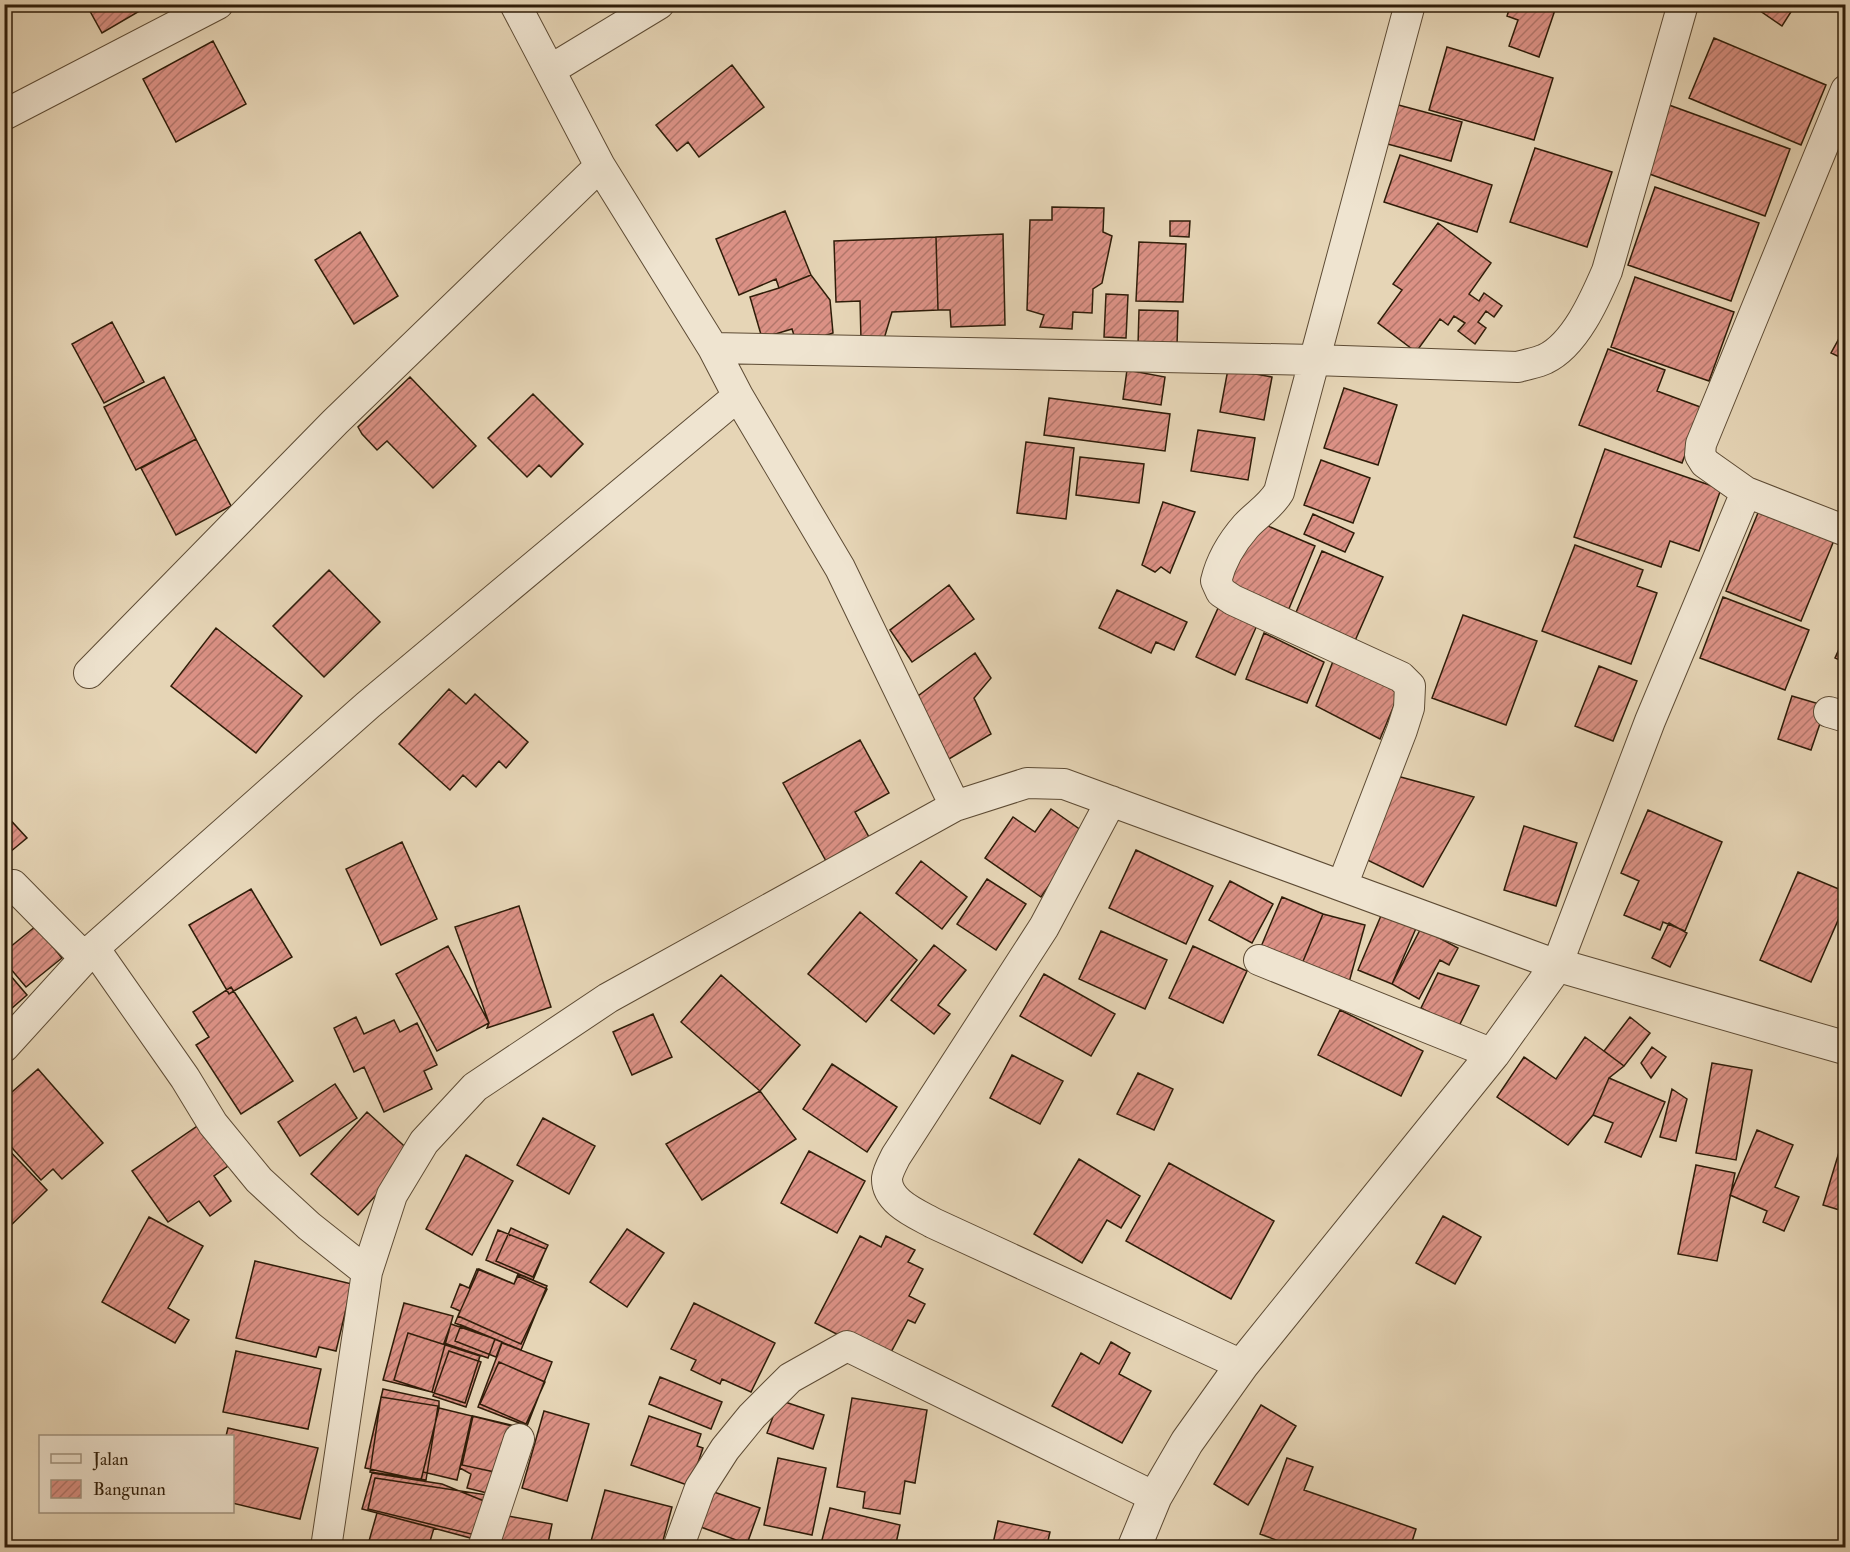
<svg xmlns="http://www.w3.org/2000/svg" width="1850" height="1552" font-family="'IM FELL Double Pica',serif">
  <defs>
    <pattern id="building-hatch" width="6" height="6" patternUnits="userSpaceOnUse" patternTransform="scale(1.5)"><rect width="6" height="6" fill="#db9185"/><path d="M-1 1l2-2M0 6l6-6M5 7l2-2" fill="none" stroke="#b2766b"/></pattern>
  </defs>
  <rect width="100%" height="100%" fill="#e6d5b6"/>
  <filter id="stains"><feTurbulence type="fractalNoise" baseFrequency=".00333" numOctaves="4"/><feColorMatrix values="0 0 0 0 .2 0 0 0 0 .09 0 0 0 0 .02 0 0 0 .5 -.17"/></filter>
  <radialGradient id="worn" r=".72"><stop offset=".6" stop-color="#630" stop-opacity="0"/><stop offset="1" stop-color="#630" stop-opacity=".3"/></radialGradient>
  <path fill="url(#building-hatch)" stroke="#2f1d09" stroke-width="1.5" d="M86,4H140L143,9L102,33Z
    M1362,4H1388L1386,11Z
    M1511,4H1538L1555,10L1539,57L1509,46L1518,20L1507,16Z
    M1750,4H1796L1782,26Z
    M1714,38L1826,85L1801,145L1689,98Z
    M213,41L246,104L176,142L143,79Z
    M1447,47L1553,78L1534,140L1429,110Z
    M732,65L764,107L699,157L688,142L677,151L656,125Z
    M1391,103L1462,122L1451,161L1380,142Z
    M1669,105L1790,149L1765,216L1644,172Z
    M1535,148L1612,172L1587,247L1510,222Z
    M1400,155L1492,185L1477,232L1384,202Z
    M1655,187L1759,223L1731,301L1628,265Z
    M1052,207L1104,208L1103,232L1112,236L1102,283L1093,289L1092,313L1073,312L1072,329L1040,327L1044,315L1027,310L1030,220H1052Z
    M785,211L811,275L779,288L776,279L739,295L716,239Z
    M1170,221H1190L1189,237L1170,236Z
    M1438,223L1491,263L1469,294L1479,301L1484,293L1502,306L1494,317L1486,311L1478,322L1486,328L1475,344L1458,331L1465,323L1454,316L1448,325L1440,319L1416,352L1378,323L1402,290L1393,284Z
    M360,232L398,296L354,324L315,260Z
    M1003,234L1005,325L951,327L950,310H938L936,237Z
    M936,237L938,310L892,312L884,339H861L860,301L836,302L834,241Z
    M1139,242L1186,244L1183,302L1136,301Z
    M811,275L830,300L833,333L797,345L792,329L762,338L750,297L779,288Z
    M1635,277L1734,312L1709,381L1611,347Z
    M1106,294L1128,295L1126,338L1104,337Z
    M1139,310L1178,311L1177,346L1138,345Z
    M112,322L144,382L104,403L72,344Z
    M1846,326V360L1831,353Z
    M1608,349L1665,370L1657,391L1703,408L1682,463L1579,425Z
    M1228,369L1272,377L1264,420L1220,412Z
    M1127,370L1165,377L1161,405L1123,399Z
    M164,377L196,439L136,470L104,407Z
    M410,377L476,446L433,488L387,441L377,450L362,434L358,427Z
    M1344,388L1397,405L1378,465L1324,448Z
    M533,394L583,444L551,477L539,465L527,477L488,438Z
    M1049,398L1170,414L1165,451L1044,435Z
    M1198,430L1255,438L1248,480L1191,471Z
    M196,439L231,506L176,535L141,468Z
    M1026,442L1074,448L1066,519L1017,513Z
    M1605,449L1721,489L1699,551L1670,541L1661,567L1574,537Z
    M1080,457L1144,464L1139,503L1076,495Z
    M1321,460L1370,478L1353,523L1304,505Z
    M1163,502L1195,512L1170,573L1161,567L1155,572L1142,565Z
    M1760,508L1835,538L1801,621L1726,591Z
    M1313,514L1354,533L1345,552L1304,534Z
    M1256,521L1315,546L1288,611L1228,587Z
    M1575,545L1643,570L1637,586L1657,593L1631,664L1542,631Z
    M1322,551L1383,577L1354,643L1294,617Z
    M329,570L380,622L324,677L273,626Z
    M949,585L974,619L912,662L890,630Z
    M1117,590L1187,622L1174,650L1156,642L1151,653L1099,628Z
    M1723,597L1809,630L1785,690L1700,658Z
    M1219,606L1258,623L1235,675L1196,657Z
    M1463,615L1537,641L1506,725L1432,698Z
    M216,628L302,696L256,753L171,686Z
    M1264,633L1324,662L1307,703L1246,679Z
    M1846,634V663L1835,658Z
    M975,653L991,678L974,698L991,734L949,759L918,696Z
    M1335,656L1403,684L1380,739L1316,706Z
    M1599,666L1637,681L1613,741L1575,726Z
    M449,689L466,704L475,694L528,742L506,768L499,761L476,787L463,775L450,790L399,744Z
    M1792,696L1826,706L1811,750L1778,739Z
    M860,740L889,793L855,812L869,837L826,861L783,783Z
    M1397,776L1474,797L1423,887L1361,857Z
    M1051,809L1085,833L1041,897L985,858L1013,817L1035,832Z
    M1648,810L1722,842L1685,931L1663,922L1660,930L1624,915L1639,881L1621,873Z
    M4,813L27,838L4,857Z
    M1524,826L1577,843L1556,906L1504,890Z
    M402,842L437,919L381,945L346,869Z
    M1136,850L1213,886L1186,944L1109,908Z
    M921,861L967,897L942,929L896,893Z
    M1798,872L1846,892V902L1811,982L1760,960Z
    M987,879L1026,904L996,950L957,924Z
    M1230,881L1273,904L1252,943L1209,920Z
    M251,889L292,957L229,994L189,925Z
    M1282,897L1323,914L1301,966L1260,949Z
    M519,906L551,1007L487,1028L489,1023L455,927Z
    M1383,911L1417,926L1392,984L1358,970Z
    M860,912L917,960L866,1022L808,974Z
    M1323,914L1365,925L1348,986L1301,966Z
    M1669,923L1687,933L1670,967L1652,958Z
    M36,926L62,958L26,987L4,961V952Z
    M1421,928L1458,948L1449,965L1440,960L1419,999L1392,984Z
    M1101,931L1167,960L1145,1009L1079,979Z
    M934,945L966,970L938,1005L950,1014L934,1034L891,1000Z
    M448,946L489,1023L437,1051L396,974Z
    M1193,946L1247,971L1223,1023L1169,998Z
    M4,968L27,995L4,1015Z
    M1438,973L1479,986L1458,1028L1421,1008Z
    M1044,974L1115,1014L1091,1056L1020,1016Z
    M721,975L800,1045L760,1091L681,1022Z
    M231,987L293,1081L241,1114L196,1045L209,1037L193,1012Z
    M1340,1010L1423,1051L1401,1096L1318,1055Z
    M653,1014L672,1057L632,1075L613,1032Z
    M356,1017L364,1034L394,1020L400,1032L417,1023L437,1065L424,1071L432,1089L384,1112L364,1067L354,1072L334,1028Z
    M1630,1017L1650,1033L1624,1066L1604,1051Z
    M1585,1037L1624,1066L1609,1078L1593,1115L1568,1145L1497,1097L1524,1057L1556,1079Z
    M1652,1047L1666,1057L1651,1078L1641,1063Z
    M1012,1055L1063,1081L1040,1124L990,1098Z
    M1712,1063L1752,1070L1736,1160L1696,1153Z
    M832,1064L897,1107L867,1152L803,1109Z
    M38,1069L103,1143L62,1179L53,1169L41,1180L4,1139V1099Z
    M1138,1073L1173,1089L1154,1130L1117,1114Z
    M1609,1078L1665,1102L1641,1157L1605,1142L1613,1123L1593,1115Z
    M335,1084L357,1118L300,1156L278,1122Z
    M1672,1089L1687,1099L1676,1141L1660,1137Z
    M760,1091L796,1139L702,1200L666,1144Z
    M367,1112L413,1154L358,1215L311,1174Z
    M209,1118L218,1152L228,1166L214,1176L231,1201L210,1216L199,1201L168,1222L132,1171Z
    M543,1118L595,1146L569,1194L517,1165Z
    M1846,1129V1212L1823,1205Z
    M1757,1130L1793,1145L1775,1187L1799,1197L1784,1231L1763,1222L1767,1211L1730,1195Z
    M4,1145L47,1190L4,1232Z
    M809,1151L865,1181L837,1233L781,1203Z
    M466,1155L513,1181L472,1255L426,1229Z
    M1079,1159L1140,1196L1121,1228L1107,1220L1082,1263L1034,1234Z
    M1169,1163L1274,1221L1231,1299L1126,1241Z
    M1696,1165L1735,1173L1717,1261L1678,1254Z
    M1443,1216L1481,1237L1455,1284L1416,1263Z
    M149,1217L203,1246L168,1308L189,1320L175,1343L102,1302Z
    M511,1228L548,1245L533,1277L496,1261Z
    M627,1229L664,1253L627,1307L590,1282Z
    M498,1230L546,1249L533,1280L486,1260Z
    M860,1236L881,1247L886,1236L915,1250L908,1262L923,1269L909,1296L925,1304L915,1323L908,1320L887,1360L815,1323Z
    M255,1261L352,1284L336,1351L319,1347L316,1357L236,1338Z
    M477,1269L514,1284L518,1274L547,1286L521,1350L455,1323L460,1311L451,1307L460,1284L469,1288Z
    M479,1269L514,1284L518,1276L547,1289L521,1344L458,1316Z
    M404,1303L453,1316L432,1392L383,1380Z
    M694,1303L775,1343L751,1392L722,1379L720,1384L691,1370L696,1360L671,1349Z
    M451,1324L495,1339L488,1358L444,1343Z
    M461,1325L502,1342L496,1357L455,1341Z
    M408,1333L480,1356L465,1403L394,1380Z
    M1111,1342L1130,1353L1119,1374L1151,1391L1122,1443L1052,1406L1081,1353L1099,1364Z
    M502,1343L552,1362L527,1426L478,1407Z
    M236,1351L321,1369L308,1429L223,1412Z
    M449,1351L481,1362L466,1407L433,1396Z
    M499,1362L545,1382L526,1424L480,1404Z
    M660,1377L722,1402L711,1429L649,1404Z
    M383,1389L439,1401V1408L421,1480L365,1468Z
    M381,1397L438,1406L426,1480L370,1472Z
    M852,1398L927,1410L915,1483L905,1481L900,1514L863,1508L865,1492L837,1487Z
    M779,1400L824,1415L813,1449L767,1433Z
    M1261,1405L1296,1426L1248,1505L1214,1484Z
    M439,1408L472,1416L457,1480L423,1472Z
    M544,1411L589,1424L567,1501L522,1488Z
    M472,1416L512,1426L495,1495L467,1488L471,1474L460,1468Z
    M473,1416L515,1426L504,1474L462,1465Z
    M649,1416L701,1434L697,1446L703,1448L690,1486L631,1465Z
    M228,1428L318,1448L300,1519L232,1503V1436H226Z
    M778,1458L826,1468L812,1535L764,1525Z
    M1287,1458L1313,1467L1304,1490L1416,1529L1410,1548H1298L1260,1534Z
    M372,1473L442,1484L489,1503L478,1540L362,1509Z
    M375,1478L494,1496L475,1535L368,1509Z
    M605,1490L672,1507L661,1548H645L629,1543L627,1548H599L590,1545Z
    M711,1491L760,1508L747,1544L698,1526Z
    M830,1508L900,1525L895,1548H820Z
    M377,1513L434,1528L428,1548H367Z
    M503,1515L552,1524L547,1548H510L497,1545Z
    M998,1521L1050,1532L1047,1545L1056,1548H992Z"/>
  <g fill="none" stroke-linecap="round" stroke-linejoin="round">
    <defs>
      <path id="minor" d="M515,4L600,166L713,348L738,396L840,568L955,806
        M550,70L659,4
        M4,115L218,4
        M713,348L1314,360L1518,367C1527,364 1537,363 1545,359C1575,345 1595,299 1607,271L1683,4
        M1746,492L1846,531
        M89,673L335,422L600,166
        M1829,712L1846,717
        M1111,801L1044,927L896,1156C893,1162 888,1171 887,1178C886,1202 917,1214 933,1223L1242,1365
        M1342,886L1402,730L1409,708L1410,686L1401,677L1233,600L1221,592L1216,581C1221,560 1232,542 1246,526C1257,514 1270,507 1279,492L1410,4
        M4,893L13,885L85,958
        M94,948L185,1078L213,1124L259,1180L309,1226L367,1272
        M1259,960L1493,1054
        M4,1047L94,948L368,705L738,396
        M326,1548L367,1272L392,1195L424,1142L475,1087L608,998L955,806L1027,783L1064,784L1557,965L1650,721L1746,492L1705,463L1700,455L1701,444L1846,90
        M483,1548L519,1439
        M678,1548L700,1488L725,1449L752,1416L790,1378L847,1346L1155,1497"/>
      <path id="tertiary" d="M1134,1548L1155,1497L1187,1442L1242,1365L1493,1054L1557,965L1846,1048"/>
    </defs>
    <use href="#minor" stroke="#5d4b34" stroke-width="32"/>
    <use href="#tertiary" stroke="#5d4b34" stroke-width="35"/>
    <use href="#minor" stroke="#efe4d0" stroke-width="30"/>
    <use href="#tertiary" stroke="#efe4d0" stroke-width="33"/>
  </g>
  <rect width="1850" height="1552" fill="none" stroke="#e6d5b6" stroke-width="24"/>
  <rect x="6" y="6" width="1838" height="1540" fill="none" stroke="#2f1d09" stroke-width="3"/>
  <rect x="12" y="12" width="1826" height="1528" fill="none" stroke="#2f1d09" stroke-width="1.5"/>
  <rect x="39" y="1435" width="195" height="78" fill="#efe4d0" stroke="#a29480" stroke-width="1.5"/>
  <rect x="51" y="1454" width="30" height="9" fill="#efe4d0" stroke="#a29480" stroke-width="1.5"/>
  <text x="93" y="1465" font-size="18" fill="#2f1d09">Jalan</text>
  <rect x="51" y="1480" width="30" height="18" fill="url(#building-hatch)" stroke="#a29480" stroke-width="1.5"/>
  <text x="93" y="1495" font-size="18" fill="#2f1d09">Bangunan</text>
  <rect width="100%" height="100%" filter="url(#stains)"/>
  <rect width="100%" height="100%" fill="url(#worn)"/>
</svg>
